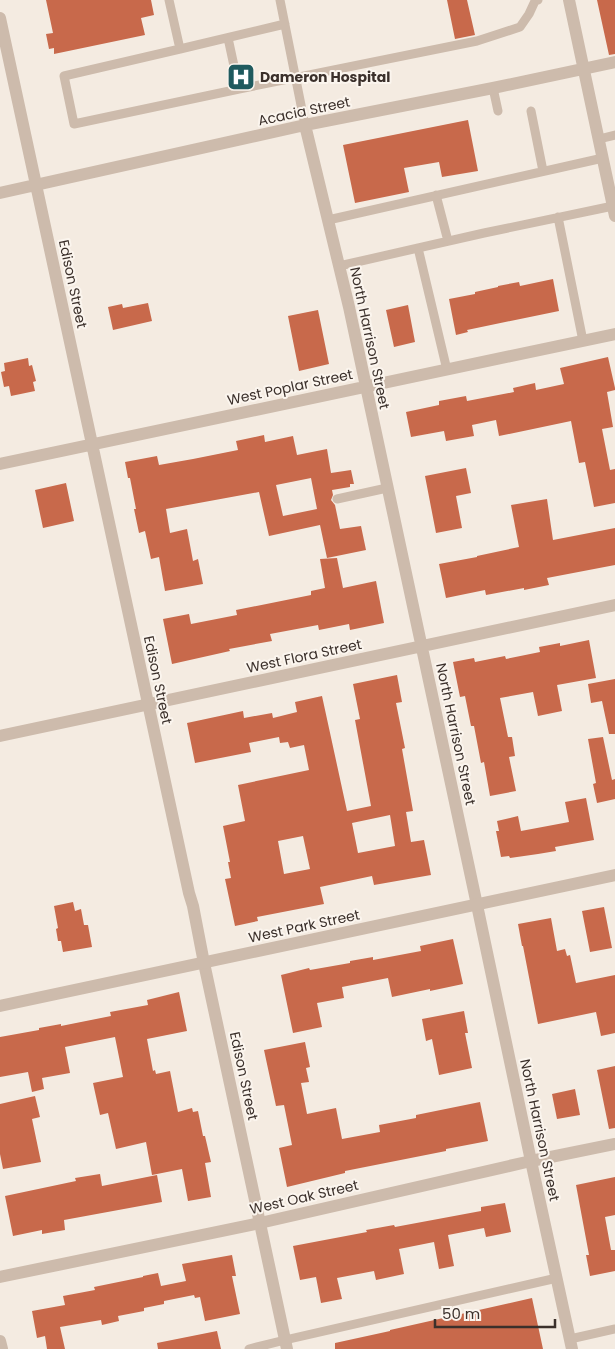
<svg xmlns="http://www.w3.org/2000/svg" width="615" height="1349" font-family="Poppins,sans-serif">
  <rect width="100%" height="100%" fill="#f4ebe1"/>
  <path fill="#c8694b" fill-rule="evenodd" d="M46,0H151L154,15L141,18L145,35L54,54V48L49,49L46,34L53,33Z
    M447,0H467L475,35L455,39Z
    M597,0H615V54L609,55Z
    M468,120L478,171L442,177L439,162L404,168L409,192L355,203L343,145Z
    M553,279L559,311L467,330L468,332L456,335L449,299L475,294V292L498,287V286L519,282L520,286Z
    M148,303L152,321L113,330L108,307L122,304L123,308Z
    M408,305L415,342L394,347L386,310Z
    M318,310L329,364L299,371L288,316Z
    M608,357L615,388V390L607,392L613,427L602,429L610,470L615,469V503L594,507L585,462L579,463L571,421L499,436L496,420L472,425L474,436L446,441L444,431L411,437L406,412L439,405V401L466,396L467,401L514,392L513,388L535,383L536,390L564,384L560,368Z
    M28,358L29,366L32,365L36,381L33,382L35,391L11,396L9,386L4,387L1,372L5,371L4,363Z
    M264,435L265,442L293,436L297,455L327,449L331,473L351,470L354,484H350V487L332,490L333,495L331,500L335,505L340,529L361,526L366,550L327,558L320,525L269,536L259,492L166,509L170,533L187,529L193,561L198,559L203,584L165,591L159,557L151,559L145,531L139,533L134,509H136L130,478H128L125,462L157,456L159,465L193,459L238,450L236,441ZM311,478L317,509L283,516L276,485Z
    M466,468L471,493L456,496L462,528L436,533L425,476Z
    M66,483L74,521L43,528L35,490Z
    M547,499L553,540L615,528V565L547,578L549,585L524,590V588L486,595L485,590L446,598L439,564L477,557V556L519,547L511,505Z
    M337,558L343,588L376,581L384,623L350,630L349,624L319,630L318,625L270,634L272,641L229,649L230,651L172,664L163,619L189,614L191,624L237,615L236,610L311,595V591L325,588L320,559Z
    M589,640L596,678L557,685L562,711L538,716L533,692L500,698L508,737H512L515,756L509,757L516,791L490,796L484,762L481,763L474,726H471L465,696L460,697L453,662L474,658L475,662L505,656L506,659L540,652L539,647L560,643V646Z
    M397,675L402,702L396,703L405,748L402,749L413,811L406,812L411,842L424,840L431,875L374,885L372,876L320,887L324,904L257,917L258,921L235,926L225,879L231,878L228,862H230L223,826L245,821L238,785L309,770L304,745L290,748L288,742L280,743L279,737L249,743L251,752L195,763L187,723L243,711L244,718L272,713L273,718L297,712L295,702L322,696L347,811L371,806L355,720L360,719L353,684ZM390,815L395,846L358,853L352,823ZM303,836L310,869L284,874L278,841Z
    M615,679V734H609L602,701L591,703L588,684Z
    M603,737L612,780L615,779V799L597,803L593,784L596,783L588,739Z
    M586,798L594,840L555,847L556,851L538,854L510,858L509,856L501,857L496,831H499L497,821L518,816L521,831L569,822L565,802Z
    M73,902L75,911L81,909L84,925H88L92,947L63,952L61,941H58L56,929L58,928L54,906Z
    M604,907L612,948L590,952L582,911Z
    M551,918L557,951L565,949L567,956L570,955L576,983L615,975V1033L601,1036L596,1012L538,1024L523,946H522L518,924Z
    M453,939L463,984L430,991V989L392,997L388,978L342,987L344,998L317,1003L322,1027L293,1033L281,975L309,968L310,970L350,963V961L373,957V960L421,951L420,946Z
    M179,992L187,1031L147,1039L153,1071L155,1070L156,1074L170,1071L178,1112L192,1108L193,1112L198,1111L203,1136H205L211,1162L205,1163L211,1197L188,1201L182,1169L152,1175L146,1142L116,1149L108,1113L100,1115L93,1083L123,1077L115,1037L65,1047L70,1073L42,1078L44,1089L32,1092L28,1072L0,1077V1037L39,1030V1028L61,1024V1026L111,1016L110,1012L148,1005L147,1000Z
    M464,1011L468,1033H465L472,1068L439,1075L432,1039L426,1041L422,1019Z
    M305,1042L310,1067L306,1068L309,1082L301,1083L307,1114L336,1108L342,1139L380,1132L379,1125L416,1118V1115L480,1102L488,1141L446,1149V1151L345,1171V1173L287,1187L279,1148L292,1145L284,1105L276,1106L264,1050Z
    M615,1066V1128L609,1129L597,1070Z
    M575,1089L580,1115L557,1119L552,1094Z
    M35,1096L40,1117L32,1119L41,1162L3,1169L0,1154V1104Z
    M100,1174L102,1186L157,1175L162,1202L64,1220L65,1230L42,1234V1230L13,1236L5,1196L76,1181L75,1178Z
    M615,1177V1215L605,1217L611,1250H615V1271L590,1276L586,1255H589L576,1185Z
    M505,1203L511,1232L486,1237L484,1228L448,1235L454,1266L439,1269L434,1242L399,1249L404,1274L376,1280L374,1271L337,1278L342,1299L321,1303L316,1277L300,1280L293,1246L367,1232L366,1230L394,1225L395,1227L481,1211V1207Z
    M232,1255L236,1276H232L240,1314L205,1321L200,1297L195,1298L194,1295L164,1301V1304L144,1308V1311L118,1316L119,1321L102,1325L101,1320L60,1327L65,1349H47L45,1336L37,1338L32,1311L65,1305L63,1296L95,1290L94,1287L143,1277V1276L158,1273L161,1286L186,1281L182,1264Z
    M532,1298L543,1349H335V1343L390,1331V1330Z
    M217,1331L221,1349H158L157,1343Z"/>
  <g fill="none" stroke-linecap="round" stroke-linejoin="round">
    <path stroke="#cdbbac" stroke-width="9" d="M169,0L180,49L285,24
      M280,0L305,125
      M228,38L239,89L477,41L520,27L529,14L535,1L538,0
      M180,49L64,76L74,124L239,89
      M493,88L498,111
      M531,111L543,171
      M599,139L615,135
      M436,195L448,241
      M558,217L583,341
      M328,220L603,158
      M418,248L447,370
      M339,266L484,233L613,206
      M337,499L387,488
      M570,1339L615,1329
      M249,1349L285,1340L557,1278"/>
    <path stroke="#cdbbac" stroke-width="12" d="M569,0L615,216
      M0,18L189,893L193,906L204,963L287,1349
      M305,125L349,307L477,905L531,1161L572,1349
      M0,193L305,125L493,88L615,62
      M0,464L615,334
      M0,736L615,605
      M0,1341L2,1349"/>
    <path stroke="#cdbbac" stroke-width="12" d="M0,1006L615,875
      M0,1277L260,1223L531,1161L615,1144"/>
  </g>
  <defs>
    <symbol id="hospital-square" viewBox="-11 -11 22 22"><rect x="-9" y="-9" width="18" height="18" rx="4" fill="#1f5a5e" stroke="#fbf5ee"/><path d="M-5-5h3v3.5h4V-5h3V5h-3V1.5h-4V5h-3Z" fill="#fff"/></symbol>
  </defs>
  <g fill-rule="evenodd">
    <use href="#hospital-square" x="225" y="61" width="32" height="32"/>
  </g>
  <g text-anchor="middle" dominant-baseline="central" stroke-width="4" stroke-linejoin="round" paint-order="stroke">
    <g font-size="14" font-weight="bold" fill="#3b302b" stroke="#fbf5ee" text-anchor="start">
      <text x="260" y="77">Dameron Hospital</text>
    </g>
    <g font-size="14" fill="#3b302b" stroke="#fbf5ee">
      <text transform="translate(304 111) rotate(-12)">Acacia Street</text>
      <text transform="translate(73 284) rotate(78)">Edison Street</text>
      <text transform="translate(370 338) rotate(78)">North Harrison Street</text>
      <text transform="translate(290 387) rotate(-12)">West Poplar Street</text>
      <text transform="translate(304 656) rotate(-12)">West Flora Street</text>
      <text transform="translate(158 680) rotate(78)">Edison Street</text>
      <text transform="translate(456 734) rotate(78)">North Harrison Street</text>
      <text transform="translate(304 926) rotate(-12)">West Park Street</text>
      <text transform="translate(244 1076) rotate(78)">Edison Street</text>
      <text transform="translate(540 1130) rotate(78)">North Harrison Street</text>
      <text transform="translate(304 1197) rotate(-13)">West Oak Street</text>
    </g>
  </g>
  <path d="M435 1319v8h120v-8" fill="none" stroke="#3b302b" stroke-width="2.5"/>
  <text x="442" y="1319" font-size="15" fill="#3b302b" stroke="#fbf5ee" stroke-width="4" paint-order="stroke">50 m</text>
</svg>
